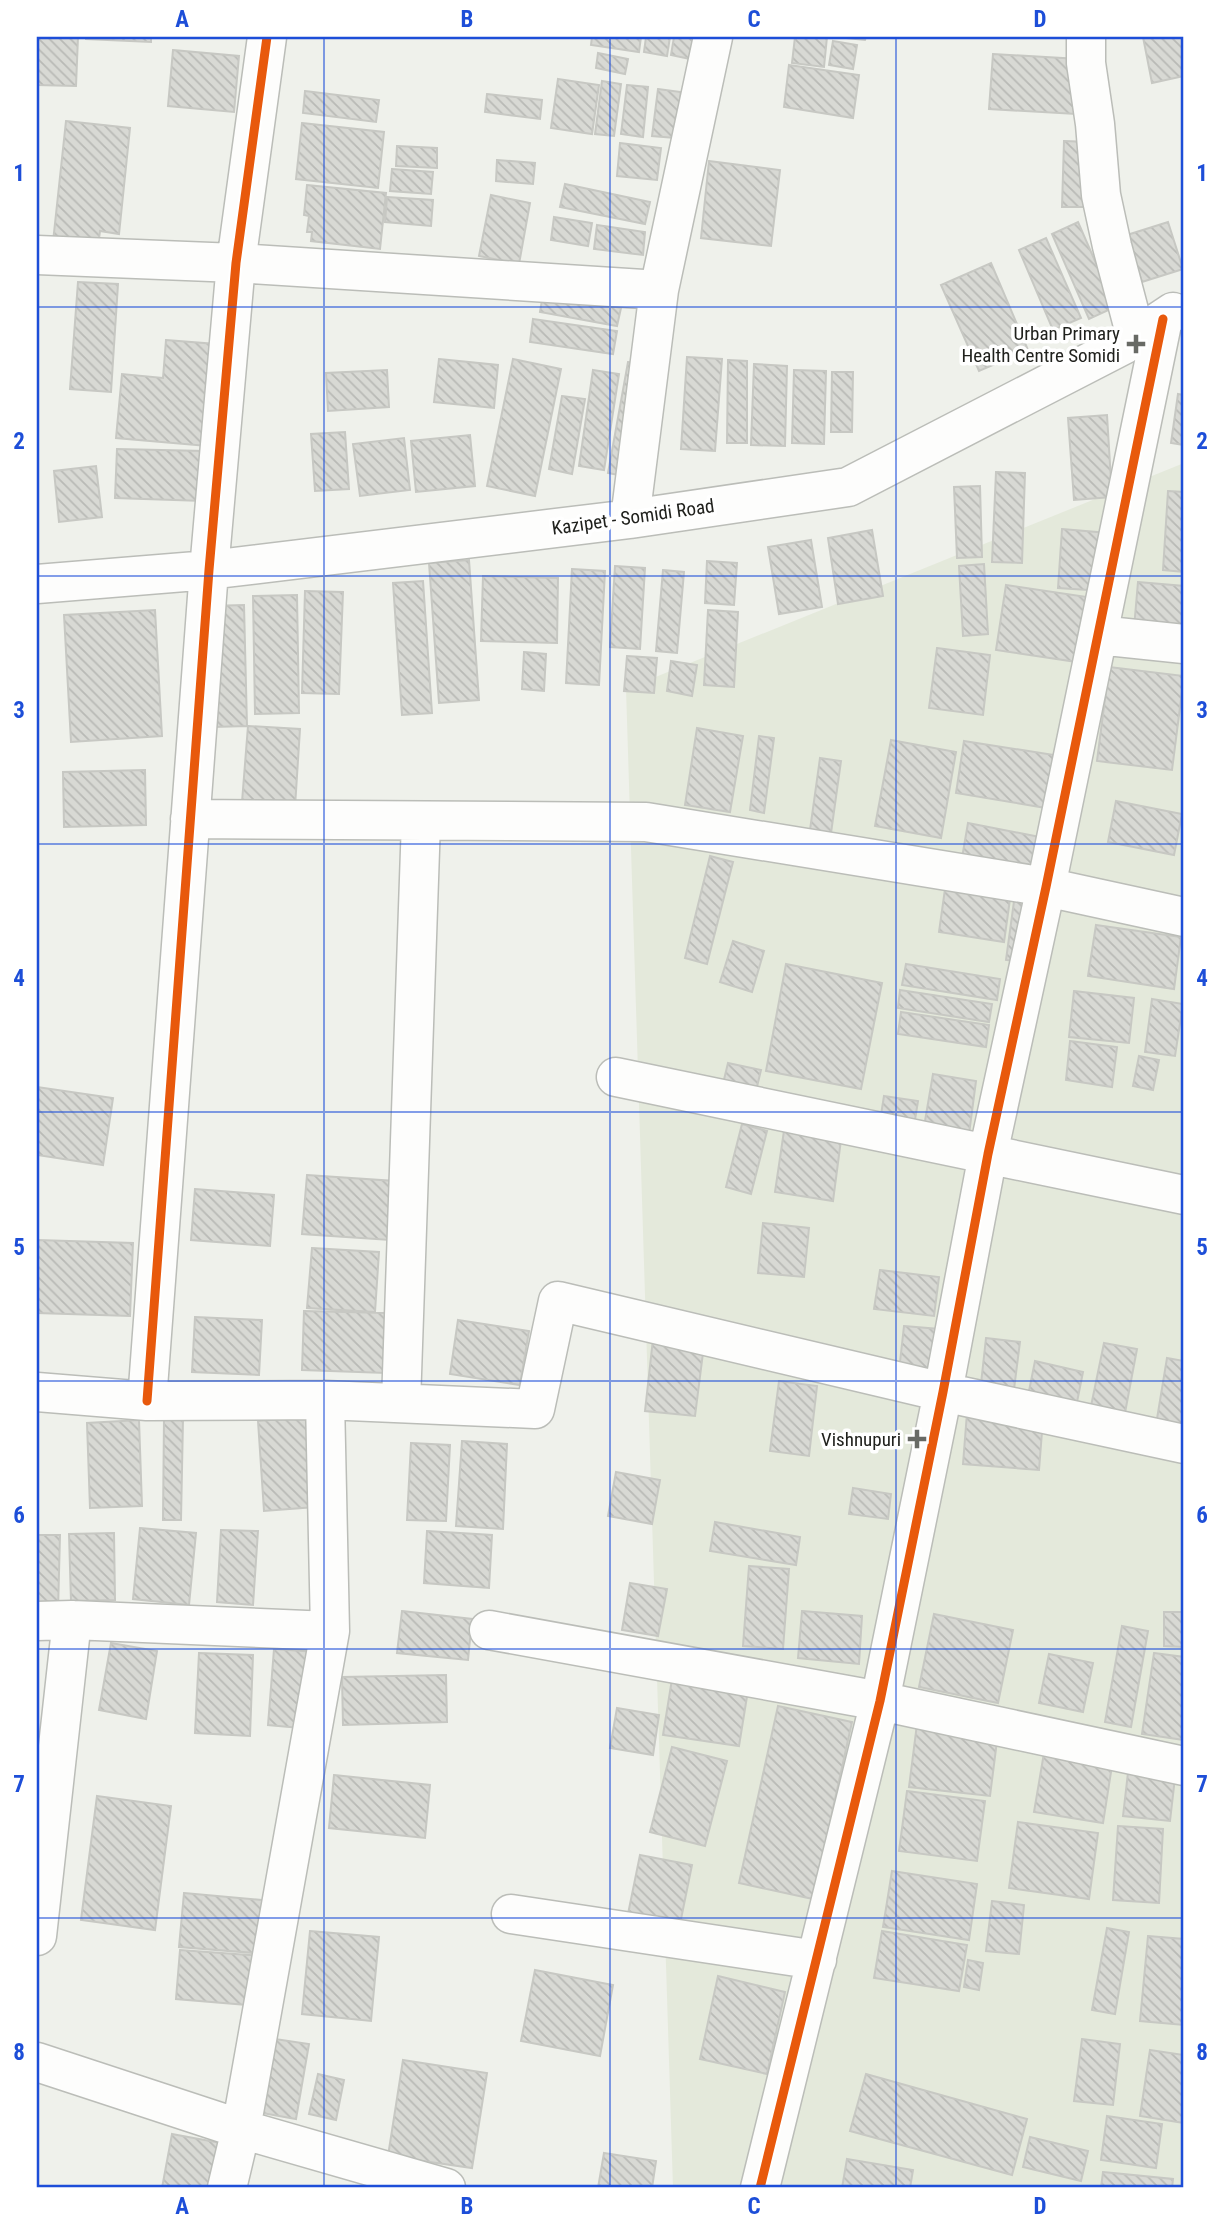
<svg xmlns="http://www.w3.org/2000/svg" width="1221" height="2225" font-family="'Roboto Condensed',sans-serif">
  <defs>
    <pattern id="building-back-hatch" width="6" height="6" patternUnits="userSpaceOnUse" patternTransform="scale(1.75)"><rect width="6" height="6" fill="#d8d9d4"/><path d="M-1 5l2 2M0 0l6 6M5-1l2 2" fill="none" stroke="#b9bab6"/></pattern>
  </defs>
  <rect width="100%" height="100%" fill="#eff1eb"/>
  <path fill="#e4e9db" d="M1184,463V2188H673L626,689Z"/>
  <path fill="url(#building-back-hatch)" stroke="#c7c8c3" stroke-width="2" d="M37,37H78L76,86L37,85Z
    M86,37H151V42L86,39Z
    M592,37H641L639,52L591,45Z
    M646,37H670L667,56L644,52Z
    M674,37H693L690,59L671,55Z
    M795,37H827L824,67L792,63Z
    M836,37H866L865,40Z
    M1143,37H1183L1184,76L1152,83Z
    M833,41L857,45L853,69L829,65Z
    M173,50L239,56L234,112L168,106Z
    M598,53L628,59L625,74L596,68Z
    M993,54L1079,59L1076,114L989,109Z
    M789,65L859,75L853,118L784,107Z
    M558,79L599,85L592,134L551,128Z
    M602,81L621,84L614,136L595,134Z
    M627,85L648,87L643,137L621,134Z
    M658,89L681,92L675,138L652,136Z
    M305,91L379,100L376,122L303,113Z
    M487,94L542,100L540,119L485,112Z
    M66,121L130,128L119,234L100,231L98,247L53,242Z
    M302,123L384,132L378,188L296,179Z
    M1064,141L1091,142L1089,207H1062Z
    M620,143L661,148L657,180L617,176Z
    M397,146L437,148V168L396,166Z
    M497,160L535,163L533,184L496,181Z
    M709,161L780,170L771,246L701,238Z
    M392,169L433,172L431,194L390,191Z
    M565,184L650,202L645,224L560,207Z
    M307,185L386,193L380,249L311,241L312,232H307L309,216L304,215Z
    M491,195L530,203L519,264L479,256Z
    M387,197L433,200L431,226L385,222Z
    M554,217L592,223L588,246L551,240Z
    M1078,222L1115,307L1089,319L1052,234Z
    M1168,222L1183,269L1142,282L1127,235Z
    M597,225L645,232L643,255L594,249Z
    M1046,238L1081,318L1053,330L1019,250Z
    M991,263L1028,350L979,371L941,285Z
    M78,282L118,284L111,392L70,389Z
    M543,294L621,308L617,326L540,312Z
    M533,319L617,331L613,354L530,342Z
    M166,340L216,344L207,446L116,438L122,374L163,378Z
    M687,357L722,359L715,451L681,449Z
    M439,359L498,365L494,408L434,402Z
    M513,359L561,369L535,496L487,486Z
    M728,360L747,361V443H727Z
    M628,362L645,364L629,477L608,473Z
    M754,364L787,366L785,446L751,445Z
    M387,370L389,407L328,411L326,373Z
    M593,370L619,374L604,470L579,466Z
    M794,370L826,371L824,444L792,443Z
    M832,372H853L852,432H831Z
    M1178,394L1184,395V445L1171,443Z
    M562,396L585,399L572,474L549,469Z
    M1107,415L1112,497L1074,500L1068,418Z
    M345,432L349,489L315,491L311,434Z
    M470,435L475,486L416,492L411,441Z
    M404,438L410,490L360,496L353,444Z
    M117,449L205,451L203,501L115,498Z
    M96,466L102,517L59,522L54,471Z
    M996,472L1025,473L1022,563L992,562Z
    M980,486L982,557L957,558L954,487Z
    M1168,491L1184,492V572L1163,570Z
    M1062,529L1108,533L1104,591L1058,588Z
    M872,530L883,596L838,604L828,538Z
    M811,540L822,607L779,614L768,547Z
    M469,560L479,700L439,703L429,563Z
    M707,561L737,563L734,605L705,603Z
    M984,564L988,634L963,636L959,566Z
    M615,566L645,568L640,649L610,647Z
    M572,569L605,571L599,685L566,683Z
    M663,570L684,572L677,653L656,651Z
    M483,576L558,578L557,643L481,641Z
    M423,581L432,713L402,715L393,583Z
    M1138,582L1184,586V632L1134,628Z
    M1006,585L1087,597L1077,662L996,650Z
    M305,591L343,592L339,694L302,693Z
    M297,595L299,713L255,714L253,596Z
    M244,605L247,726L213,727L209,606Z
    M155,610L162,736L71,742L64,615Z
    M708,610L738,612L734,687L704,685Z
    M937,648L990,655L983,715L929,708Z
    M524,652L546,654L544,691L522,689Z
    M627,656L657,658L654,693L624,691Z
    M671,661L697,665L692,696L667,691Z
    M1109,667L1184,676L1172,770L1097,761Z
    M248,726L300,729L295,807L242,802Z
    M697,728L743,736L730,812L685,805Z
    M759,736L774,738L764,813L750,810Z
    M891,740L956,752L941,838L875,826Z
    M964,741L1054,755L1046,808L956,793Z
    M820,758L841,761L831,833L810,830Z
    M145,770L146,825L64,827L63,772Z
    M1116,801L1182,814L1174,855L1108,842Z
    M968,823L1040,837L1034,872L962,858Z
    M710,856L733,862L707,964L685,958Z
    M946,882L1011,892L1004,942L939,932Z
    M1015,894L1032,897L1023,962L1006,960Z
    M1096,925L1181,937L1174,989L1088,976Z
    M733,941L764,951L752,992L720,982Z
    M786,964L882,983L861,1089L766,1071Z
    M906,964L1000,979L997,1000L902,985Z
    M900,990L992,1004L989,1022L898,1008Z
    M1074,991L1134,998L1129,1043L1069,1037Z
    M1152,999L1183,1004L1175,1056L1145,1052Z
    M901,1012L989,1025L986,1047L898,1034Z
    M1070,1041L1117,1047L1112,1087L1066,1080Z
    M1139,1056L1159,1060L1153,1090L1133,1086Z
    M728,1063L761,1070L755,1095L722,1088Z
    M933,1074L976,1081L969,1134L924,1127Z
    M37,1087L113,1098L103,1165L37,1155Z
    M884,1096L918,1101L914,1126L880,1121Z
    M742,1124L767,1131L751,1194L726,1187Z
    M785,1124L842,1132L833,1201L775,1192Z
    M307,1175L395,1181L390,1240L302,1234Z
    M195,1189L274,1195L270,1246L191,1240Z
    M763,1223L809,1228L804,1277L758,1273Z
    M37,1240L133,1243L130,1316L37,1313Z
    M312,1248L379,1252L375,1312L307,1308Z
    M880,1270L939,1277L934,1316L874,1309Z
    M304,1311L388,1313L386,1373L302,1370Z
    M195,1317L262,1320L259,1375L192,1372Z
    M458,1320L529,1331L520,1385L450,1374Z
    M904,1326L939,1329L933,1384L898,1380Z
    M986,1338L1020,1342L1013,1397L980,1393Z
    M653,1339L704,1345L695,1416L645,1411Z
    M1104,1343L1137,1349L1124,1418L1090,1411Z
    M1167,1358L1184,1361V1436L1155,1431Z
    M1035,1361L1083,1372L1075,1412L1027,1401Z
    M779,1381L817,1386L809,1456L770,1451Z
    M967,1413L1043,1419L1039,1470L963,1464Z
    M308,1417L315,1507L264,1511L258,1421Z
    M164,1419H183L181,1520H163Z
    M139,1420L142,1506L90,1508L87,1423Z
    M462,1441L507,1444L503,1529L456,1526Z
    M411,1443L450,1445L446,1521L407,1520Z
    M616,1472L660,1480L652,1524L608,1516Z
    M853,1488L891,1494L888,1519L849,1514Z
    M715,1522L800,1537L796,1565L710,1551Z
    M140,1528L196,1533L189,1605L133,1599Z
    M221,1530L258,1531L253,1605L217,1602Z
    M427,1531L492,1535L489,1588L424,1583Z
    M114,1533L115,1600L71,1601L69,1534Z
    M37,1535H60L58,1611H37Z
    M749,1566L789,1569L783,1649L743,1646Z
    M630,1583L667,1589L658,1636L622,1630Z
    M402,1611L472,1619L468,1660L397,1653Z
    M802,1611L862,1616L859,1664L798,1658Z
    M1164,1612H1184V1647L1164,1646Z
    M934,1614L1013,1630L998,1703L919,1687Z
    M1122,1626L1148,1631L1131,1727L1105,1722Z
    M111,1643L157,1651L146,1719L99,1710Z
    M274,1649L317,1652L311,1729L268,1725Z
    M199,1653L253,1655L250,1736L195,1733Z
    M1154,1653L1184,1657V1740L1142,1734Z
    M1049,1654L1093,1663L1083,1712L1039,1703Z
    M673,1673L749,1684L739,1746L663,1735Z
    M446,1675L447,1722L343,1725L342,1677Z
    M778,1706L852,1722L813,1899L739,1883Z
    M617,1708L659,1715L653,1755L610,1748Z
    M917,1724L998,1733L990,1796L909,1787Z
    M1046,1741L1114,1753L1103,1823L1034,1812Z
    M672,1747L727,1761L705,1846L650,1832Z
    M1129,1764L1176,1769L1170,1821L1123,1816Z
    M334,1775L430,1785L425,1838L329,1828Z
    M907,1791L985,1801L977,1861L899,1851Z
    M97,1796L171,1806L155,1930L81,1920Z
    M1018,1822L1098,1833L1089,1899L1009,1888Z
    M1118,1826L1163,1829L1159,1903L1113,1900Z
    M640,1855L692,1865L680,1924L628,1914Z
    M892,1871L977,1884L969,1940L883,1927Z
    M184,1893L272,1901L267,1954L179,1947Z
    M992,1901L1024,1905L1019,1954L986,1951Z
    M1107,1928L1129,1932L1115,2014L1092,2010Z
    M310,1931L379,1937L371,2021L302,2014Z
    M882,1931L967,1945L959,1991L874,1978Z
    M1148,1936L1184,1939V2025L1140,2021Z
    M180,1950L262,1956L258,2006L176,1999Z
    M968,1960L983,1963L979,1990L964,1987Z
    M535,1970L613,1985L600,2056L521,2041Z
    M718,1976L785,1992L767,2074L700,2059Z
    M275,2039L309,2044L296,2119L262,2113Z
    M1082,2039L1120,2044L1113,2105L1074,2101Z
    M1150,2050L1184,2055V2123L1140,2116Z
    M403,2060L487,2073L472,2168L388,2156Z
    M318,2074L344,2080L336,2120L309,2114Z
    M866,2074L1027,2119L1012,2175L850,2131Z
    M1107,2116L1162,2124L1156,2168L1101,2160Z
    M172,2134L221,2143L213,2188H162Z
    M1030,2137L1088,2151L1081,2181L1023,2167Z
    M604,2153L656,2161L652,2188H598Z
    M847,2159L913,2170L910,2188H842Z
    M1103,2172L1173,2179L1172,2188H1101Z"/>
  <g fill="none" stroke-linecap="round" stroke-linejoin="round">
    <defs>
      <path id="minor" d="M1086,37V63L1095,124L1101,195L1112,246L1136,337
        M37,255L236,263L659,290
        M630,519L659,290L713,37
        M37,584L209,570L630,519L848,487L1125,344L1173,312
        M1098,635L1184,644
        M190,819L646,822L1046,887L1184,917
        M616,1077L1184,1195
        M37,1392L147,1401L325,1400L535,1409L558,1301L943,1392L1184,1444
        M147,1401L209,570L236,263L267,37
        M401,1403L421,821
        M37,1621L72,1620L330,1631
        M489,1630L880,1701L1184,1766
        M511,1914L817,1960
        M37,1936L72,1620
        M37,2062L241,2129L446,2188
        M227,2188L241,2129L330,1631L325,1400
        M760,2188L880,1701L943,1392L988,1154L1046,887L1163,319"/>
    </defs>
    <use href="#minor" stroke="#bbbdb8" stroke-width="41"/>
    <use href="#minor" stroke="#fdfdfc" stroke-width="38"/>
    <defs>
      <path id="cycleway" d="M147,1401L209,570L236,263L267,37
        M760,2188L880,1701L943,1392L988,1154L1046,887L1163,319"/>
    </defs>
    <use href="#cycleway" stroke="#fff" stroke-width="13"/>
    <use href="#cycleway" stroke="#e8590c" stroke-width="9"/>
  </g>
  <path fill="none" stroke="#1d4ed8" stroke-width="2" stroke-opacity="0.55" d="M324,37V2188M610,37V2188M896,37V2188M37,307H1184M37,576H1184M37,844H1184M37,1112H1184M37,1381H1184M37,1649H1184M37,1918H1184"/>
  <g fill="#686a65" stroke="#fff" stroke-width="2.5">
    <path d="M1132.5 333.5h7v7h7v7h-7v7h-7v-7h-7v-7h7z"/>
    <path d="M913.5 1428.5h7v7h7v7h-7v7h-7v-7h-7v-7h7z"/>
  </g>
  <g text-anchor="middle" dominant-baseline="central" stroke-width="7" stroke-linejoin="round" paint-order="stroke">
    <g font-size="19" fill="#20211d" stroke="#fff" text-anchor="end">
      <text x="1120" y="333">Urban Primary<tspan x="1120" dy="22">Health Centre Somidi</tspan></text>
      <text x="901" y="1439">Vishnupuri</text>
    </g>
    <g font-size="19" fill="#20211d" stroke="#fff">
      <text transform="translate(633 517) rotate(-8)">Kazipet - Somidi Road</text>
    </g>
  </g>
  <rect width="1221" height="2225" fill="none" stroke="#ffffff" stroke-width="77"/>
  <rect x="38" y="38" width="1144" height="2148" fill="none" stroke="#1d4ed8" stroke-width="2.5"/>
  <g font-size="23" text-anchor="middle" font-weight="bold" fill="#1d4ed8">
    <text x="182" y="27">A</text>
    <text x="467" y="27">B</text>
    <text x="754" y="27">C</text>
    <text x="1040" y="27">D</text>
    <text x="19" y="181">1</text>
    <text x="1202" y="181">1</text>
    <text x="19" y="449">2</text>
    <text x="1202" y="449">2</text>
    <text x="19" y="718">3</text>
    <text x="1202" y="718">3</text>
    <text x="19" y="986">4</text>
    <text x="1202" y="986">4</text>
    <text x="19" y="1255">5</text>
    <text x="1202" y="1255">5</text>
    <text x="19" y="1523">6</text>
    <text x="1202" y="1523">6</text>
    <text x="19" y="1792">7</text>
    <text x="1202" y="1792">7</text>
    <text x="19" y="2060">8</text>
    <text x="1202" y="2060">8</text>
    <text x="182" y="2214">A</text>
    <text x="467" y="2214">B</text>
    <text x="754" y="2214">C</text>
    <text x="1040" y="2214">D</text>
  </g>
</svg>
